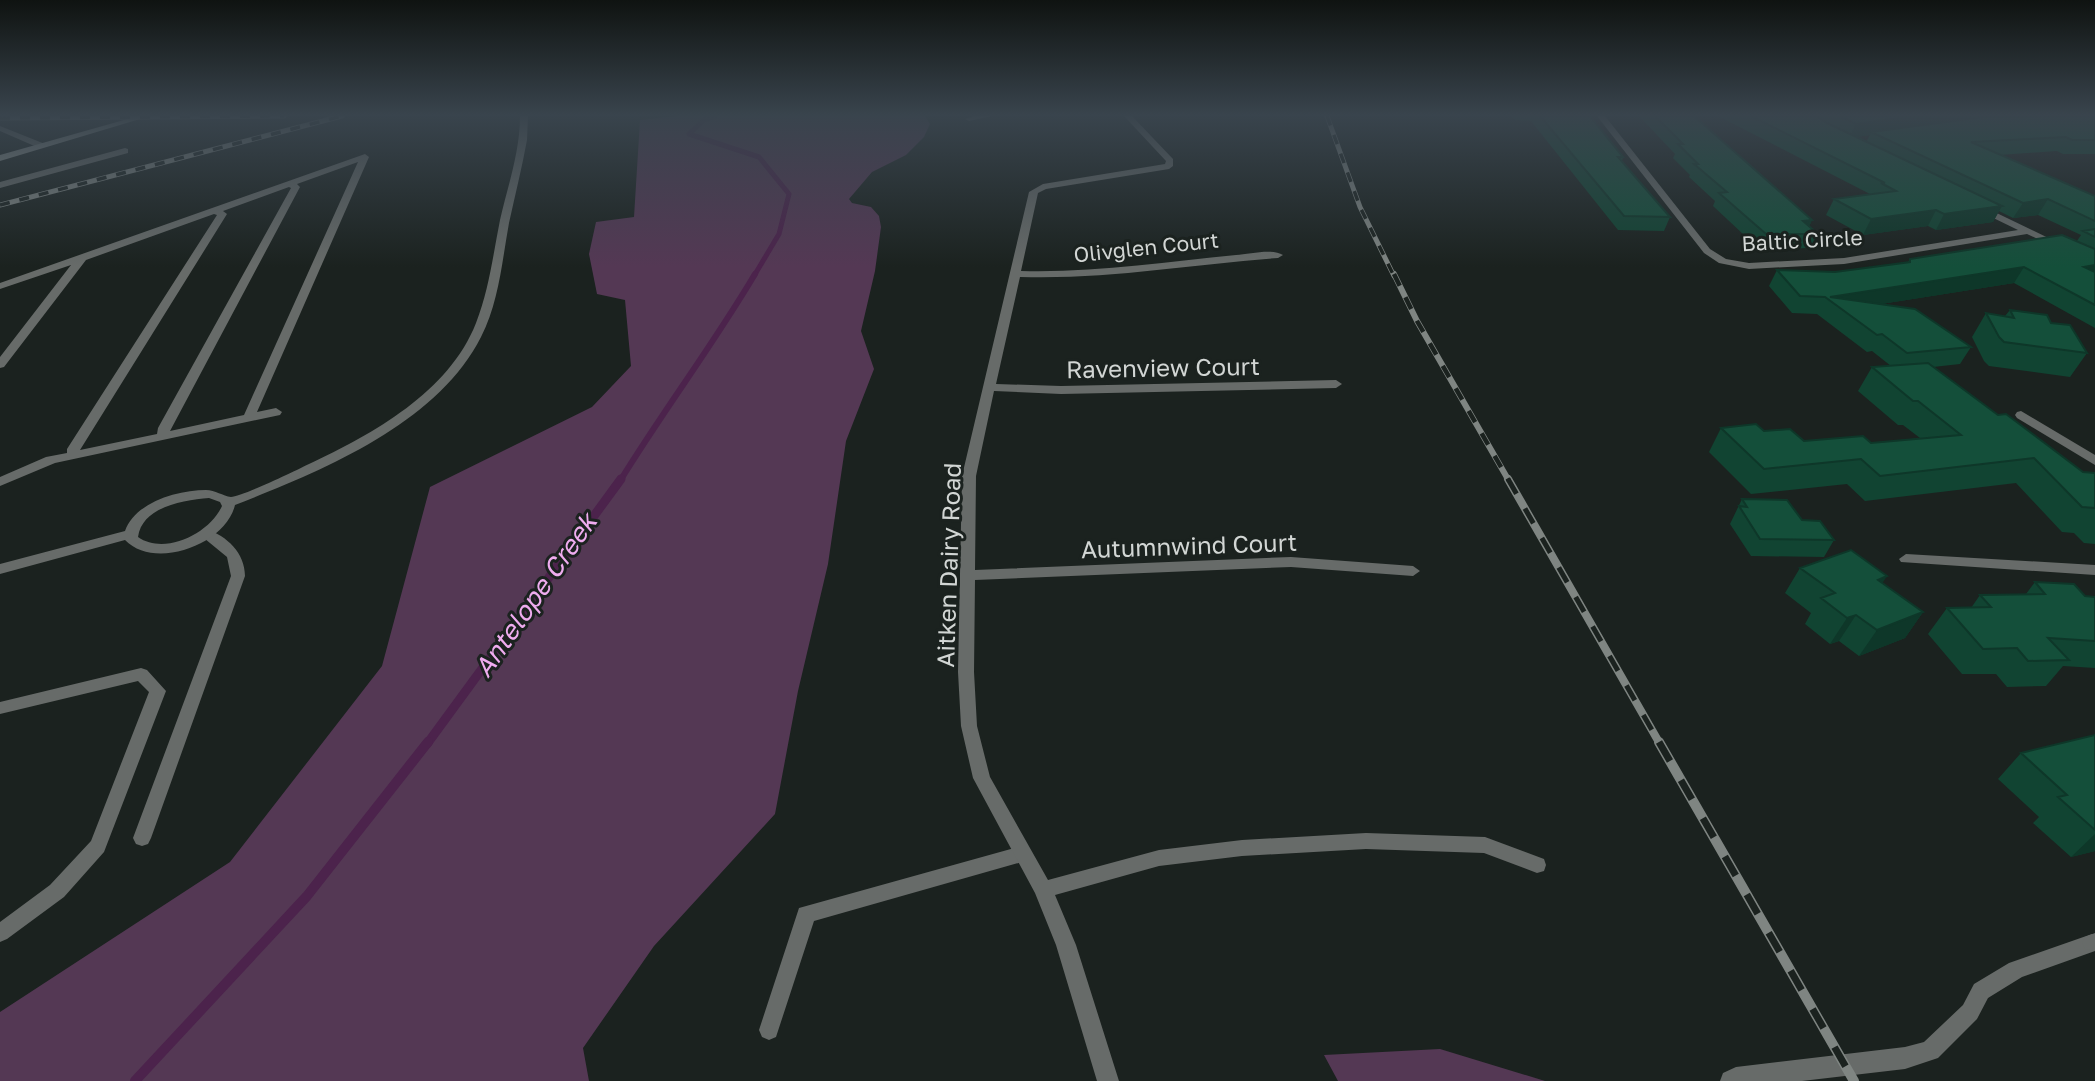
<svg xmlns="http://www.w3.org/2000/svg" width="2095" height="1081" font-family="'Golos Text',sans-serif">
  <rect width="100%" height="100%" fill="#1b221f"/>
  <path fill="#543854" d="M677,116H925L930,124L924,137L906,155L872,172L849,199L852,203L871,207L879,216L881,227L875,271L861,331L874,369L846,441L828,564L798,691L775,814L654,946L583,1048L589,1081H0V1012L230,862L382,666L430,487L592,407L631,366L625,300L597,294L589,254L596,222L634,217L640,120Z
    M1440,1049L1545,1081H1338L1324,1055Z"/>
  <g fill="none" stroke-linecap="round" stroke-linejoin="round">
    <path stroke="#4c234c" stroke-width="5" d="M715,116L705,119L689,134L759,157L789,194L779,234L754,276"/>
    <path stroke="#4c234c" stroke-width="6" d="M620,481C663,411 713,345 755,274"/>
    <path stroke="#4c234c" stroke-width="9" d="M427,744L621,479"/>
    <path stroke="#4c234c" stroke-width="10" d="M135,1081L307,896L428,742"/>
    <path fill="#676b69" fill-rule="evenodd" d="M0,126L45,144L46,146L39,148L0,131Z
      M125,148L128,149V153L0,188V182Z
      M365,154L369,157L257,412L276,408L282,412L280,415L55,463L0,486V477L46,457L67,453V449L217,215L214,214L86,260L4,367L0,368V357L71,265L0,289V283ZM358,162L244,415L170,431L300,187L297,184ZM289,187L291,188L158,428L157,434L80,450L227,214L223,211Z
      M206,529C227,536 245,553 245,576L151,838L148,844L142,846L136,844L133,838L231,576L227,557L199,534Z
      M1022,846L1029,848L1031,854L1029,860L814,921L776,1037L769,1040L762,1037L759,1030L799,908Z
      M2092,934L2095,935V951L2022,977L1988,998L1977,1019L1938,1058L1905,1069L1802,1081H1720L1723,1073L1736,1067L1905,1047L1924,1042L1963,1005L1974,984L2009,963Z"/>
    <path fill="#676b69" fill-rule="evenodd" d="M520,116H528L527,140C522,168 515,195 509,223C502,261 499,302 481,337C437,424 322,471 235,505C226,544 155,571 125,540L0,574V564L125,531C135,502 178,490 206,490C215,490 223,496 231,497C241,497 297,470 309,464C373,434 449,392 476,323C489,290 493,255 500,220C508,185 520,152 520,116ZM209,498L220,502L222,506C210,533 165,556 138,537C142,507 183,500 209,498Z
      M992,116L969,121L965,119L975,116Z
      M1124,116H1132L1173,159V166L1169,169L1046,189L1038,193L1021,271C1093,273 1164,262 1236,255C1249,254 1273,248 1283,255L1278,258C1192,264 1106,280 1020,277L996,384L1061,386L1336,380L1342,384L1336,388L1061,394L994,391L976,476L975,570L1291,557L1413,566L1420,571L1413,576L1291,567L975,580L974,672L977,726L990,777L1048,880L1159,850L1242,840L1366,833L1485,837L1544,859L1546,865L1544,871L1537,873L1484,853L1366,849L1242,856L1159,866L1055,895L1076,945L1119,1081H1097L1056,945L1035,893L973,778L961,726L958,672L962,476L1029,192L1043,184L1165,164L1166,161Z
      M1597,116H1605L1710,249L1726,259L1749,263L1844,258L2018,230L1977,210V206L1980,205L2065,246L2057,248L2027,234L1844,264L1749,269L1719,263L1704,253Z
      M2021,411L2095,455V465L2017,418L2015,415L2017,412Z
      M1906,554L2095,565V575L1901,562L1899,559Z
      M141,668L147,670L166,691L104,852L64,897L7,939L0,942V922L50,885L91,841L149,692L138,681L0,714V702Z
      M2095,933V951L2085,949L2082,943L2085,937Z"/>
    <path fill="#8f9592" fill-rule="evenodd" d="M138,116H150L0,161V155Z"/>
    <defs>
      <path id="rail-far3" d="M1327,116L1360,207L1394,276
        M0,118L284,116
        M0,205L342,116"/>
      <path id="rail-far2" d="M1394,274L1417,321L1509,481"/>
      <path id="rail-far1" d="M1508,479L1660,744"/>
      <path id="rail" d="M1659,742L1854,1081"/>
    </defs>
    <use href="#rail-far3" stroke="#7f8582" stroke-width="5"/>
    <use href="#rail-far2" stroke="#7f8582" stroke-width="6"/>
    <use href="#rail-far1" stroke="#7f8582" stroke-width="8"/>
    <use href="#rail" stroke="#7f8582" stroke-width="10"/>
    <use href="#rail-far3" stroke="#1b221f" stroke-width="3.5" stroke-dasharray="10" stroke-linecap="butt"/>
    <use href="#rail-far2" stroke="#1b221f" stroke-width="4.5" stroke-dasharray="13" stroke-linecap="butt"/>
    <use href="#rail-far1" stroke="#1b221f" stroke-width="5" stroke-dasharray="17" stroke-linecap="butt"/>
    <use href="#rail" stroke="#1b221f" stroke-width="7" stroke-dasharray="22" stroke-linecap="butt"/>
  </g>
  <path fill="#114432" fill-rule="evenodd" d="M1512,116H1590L1623,157L1622,161L1670,217L1664,231L1618,230L1531,121L1515,120Z
    M1639,116H1694L1812,220L1809,226L1818,234L1811,248L1759,249L1713,206L1715,201L1689,177L1690,175L1673,158L1675,154Z
    M1718,116H2095V154H2063L2057,151L2000,155L2095,196V328L2014,283L1881,304L1971,347L1960,364L1933,367L1998,415L2083,472L2095,473V544L2084,543L2074,533L2062,532L2016,483L1865,501L1847,484L1751,494L1709,452L1721,428L1764,431L1804,441L1871,443L1920,438L1903,425H1898L1858,391L1872,367L1891,366L1872,351L1867,352L1817,314L1792,313L1769,286L1777,270L1835,272L1908,262L1910,259L2077,241L2081,235L2038,215L2013,218L1999,211L1993,222L1936,230L1928,226L1863,235L1826,215L1834,199L1870,194ZM1870,135L1866,142L1857,137Z
    M2010,310L2051,323L2087,353L2070,377L1989,366L1984,361L1972,337L1986,313L2005,316Z
    M1742,499L1802,520L1834,540L1824,557L1751,556L1730,524Z
    M1800,568L1882,583L1923,612L1905,638L1859,656L1839,641L1830,644L1805,624L1811,613L1785,593Z
    M2035,582L2085,596L2095,597V668L2063,666L2046,686L2007,687L1996,674H1962L1928,634L1947,608H1971L1980,595L2026,594Z
    M2095,735V851L2071,857L2033,823L2039,817L1998,779L2021,753Z"/>
  <path fill="#0e3729" d="M1913,116H1973L1971,120L1871,132L1870,135L1849,138L1856,124Z
    M2048,199L2038,215L2013,218L2023,203Z
    M2002,206L1993,222L1936,230L1944,214Z
    M1936,210L1928,226L1863,235L1871,219Z
    M1812,220L1806,234L1803,221Z
    M2095,265V279L2084,267Z
    M2024,267L2014,283L1843,310L1830,297Z
    M1887,576L1870,602L1878,580Z
    M1923,612L1905,638L1859,656L1877,630Z
    M1856,615L1839,641L1830,644L1847,618Z
    M2095,834V851L2071,857Z"/>
  <path fill="#144f3a" stroke="#0e3729" stroke-width="2" d="M1540,116H1590L1623,157H1618L1670,217L1624,216Z
    M1655,116H1694L1812,220L1803,221L1818,234H1766L1719,193L1727,192L1694,164H1698L1678,144H1683Z
    M1751,116H1816L1827,123L2002,206L1944,214L1936,210L1871,219L1834,199L1896,191L1881,183H1885Z
    M1840,116H1913L1856,124Z
    M2095,116V140H2072L2066,137L1971,142L2095,196V221L2048,199L2023,203L1871,132L1983,117Z
    M2095,229V237L2083,231Z
    M2062,235L2095,249V265L2084,267L2095,272V305L2024,267L1830,297L1915,309L1971,347L1907,353L1882,334L1877,335L1825,297L1800,296L1777,270L1835,272L1910,262V259Z
    M2010,310L2047,315L2051,323L2070,325L2087,353L2004,342L1999,337L1986,313L2014,318Z
    M1928,363L1998,415L2006,414L2083,472L2095,473V508L2082,507L2034,458L1880,476L1861,459L1764,469L1721,428L1756,424L1764,431L1790,429L1804,441L1863,436L1871,443L1961,435L1918,401H1913L1872,367Z
    M1742,499L1787,500L1802,520L1820,521L1834,540L1760,539L1739,506L1747,507Z
    M1851,550L1887,576L1878,580L1923,612L1877,630L1856,615L1847,618L1821,598L1835,593L1800,568Z
    M2035,582L2074,584L2085,596L2095,597V641L2048,638L2069,660L2028,661L2017,648L1983,649L1947,608L1991,607L1980,595L2045,594Z
    M2095,735V830L2058,797L2067,795L2021,753Z"/>
  <linearGradient id="sky" x2="0" y2="1"><stop stop-color="#0f1311"/><stop offset="0.43" stop-color="#39444d"/><stop offset="1" stop-color="#39444d" stop-opacity="0"/></linearGradient>
  <rect width="2095" height="267" fill="url(#sky)"/>
  <g text-anchor="middle" dominant-baseline="central" stroke-width="6" stroke-linejoin="round" paint-order="stroke">
    <g font-size="21" fill="#d2d6d4" stroke="#1b221f">
      <text transform="translate(1802 240) rotate(-3)">Baltic Circle</text>
      <text transform="translate(1146 247) rotate(-6)">Olivglen Court</text>
    </g>
    <g font-size="24" fill="#d2d6d4" stroke="#1b221f">
      <text transform="translate(1163 367) rotate(-1)">Ravenview Court</text>
      <text transform="translate(1189 545) rotate(-2)">Autumnwind Court</text>
      <text transform="translate(948 565) rotate(-88)">Aitken Dairy Road</text>
    </g>
    <g font-size="26" font-style="italic" fill="#efacef" stroke="#1b221f">
      <text transform="translate(535 595) rotate(-55)">Antelope Creek</text>
    </g>
  </g>
</svg>
